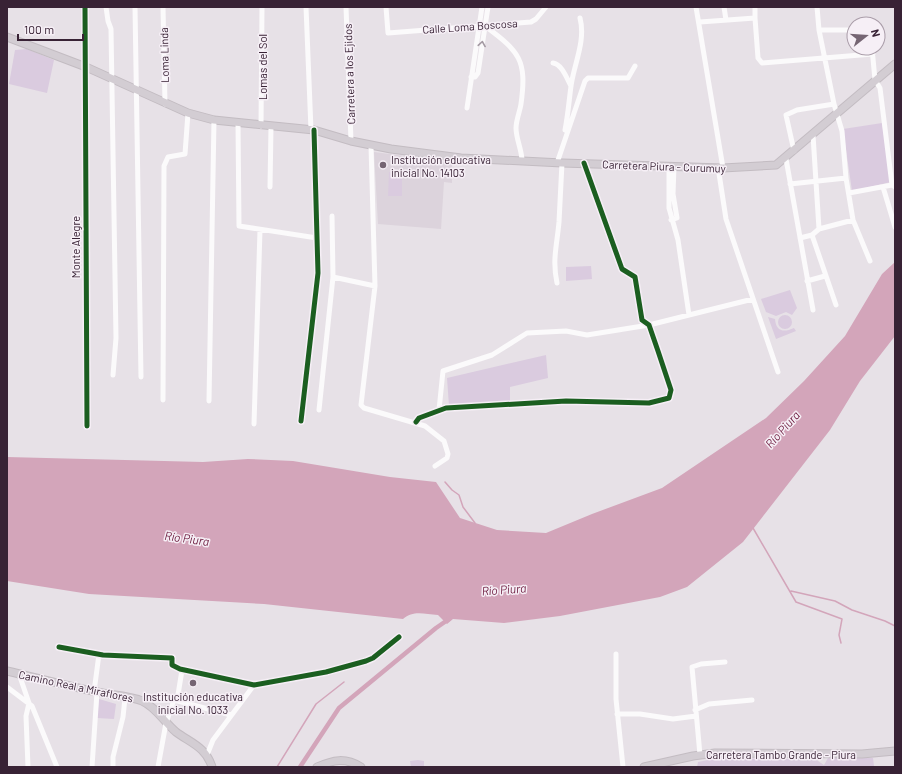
<svg xmlns="http://www.w3.org/2000/svg" width="902" height="774" font-family="Barlow,sans-serif">
  <rect width="100%" height="100%" fill="#e7e1e7"/>
  <path fill="#dcd3dc" d="M374,152L452,162V183L444,182L441,229L378,224Z"/>
  <path fill="#dacbdf" d="M27,49L54,60L47,93L9,84L15,50Z
    M882,123L891,182L852,191L843,129Z
    M389,172L402,173V196H388Z
    M591,266L592,279L566,281V267Z
    M790,290L797,308L792,315L786,312L776,316L766,312L761,299Z
    M778 322a7 7 0 1 1 14 0a7 7 0 1 1-14 0Z
    M768,317L775,319C776,331 783,333 794,328L796,331L776,339Z
    M546,355L548,378L510,387V402L449,406L447,378Z
    M99,699L116,704L114,719L97,718Z
    M718,758L815,759L824,765L828,758H873L874,766L882,767H697L698,762Z
    M418,760L424,761V767H411L410,761Z"/>
  <path fill="#d3a5ba" d="M895,262V336L860,381L830,430L743,542L687,587L660,597L560,616L504,623L453,619L447,624L438,615C424,614 413,610 403,619L264,604L89,594L7,581V457L203,462L248,459L293,461L390,477L436,482L460,518L497,530L546,533L592,514L662,488L766,418L804,381L845,336L882,274Z"/>
  <g fill="none" stroke-linecap="round" stroke-linejoin="round">
    <path stroke="#d3a5ba" stroke-width="1.5" d="M445,482L452,490L459,495L463,507L475,523
      M753,528L796,602L842,619L839,635L841,643
      M791,591L835,601L852,610L885,621L895,626
      M277,767L316,704L344,682"/>
    <path stroke="#d3a5ba" stroke-width="4.5" d="M300,767L339,708L436,628L449,619"/>
    <defs>
      <path id="major" d="M7,37L86,67L188,113L214,120L314,130L351,141L391,149L461,158L562,163L723,168L776,165L895,64
        M7,671C37,678 67,686 97,692C110,695 131,696 142,701C156,707 164,722 176,732C191,743 206,747 212,767
        M317,767C333,760 345,757 361,767
        M644,767L693,756L715,753L862,754L895,751"/>
    </defs>
    <use href="#major" stroke="#c3bcc2" stroke-width="9"/>
    <path stroke="#fbfafb" stroke-width="5" d="M85,7L87,426
      M106,7L108,21L111,29L116,338L113,375
      M135,7L141,377
      M163,7L165,104
      M306,7L311,130
      M346,7L351,141
      M386,7L388,33L531,22L536,19L546,7
      M696,7L723,168
      M724,7L726,20
      M817,7L819,30L834,104L842,131L846,178L853,220L870,261
      M755,18L758,58L762,63L873,54
      M700,22L755,18V7
      M485,26C520,52 527,60 521,104C520,111 516,120 516,128C516,139 522,150 522,161
      M819,30H854
      M872,48L875,80L880,88L892,185
      M553,63C562,64 567,79 571,86
      M471,77H475L478,73L488,7
      M467,108L482,7
      M238,123L239,226L317,238
      M261,126L262,7
      M565,130C568,115 569,101 571,86C574,64 586,41 580,18
      M813,135L819,229
      M371,146L375,286L361,405L364,408L425,426L444,441L448,454L447,458L435,466
      M794,151L786,115L797,110L834,104
      M786,159L813,310
      M557,163L585,81L588,78H628L635,66
      M669,166V208L678,240L689,315
      M718,167L726,219L778,372
      M790,184L846,178
      M270,187L271,127
      M883,187L895,227
      M849,193L892,185L895,187
      M671,220L677,218L673,194L674,166
      M812,235L836,305
      M800,238L812,235L819,229L853,220
      M333,277L375,286
      M807,281L825,276
      M557,283C552,260 557,245 559,222C560,202 561,182 562,163
      M163,400L164,166L168,157L185,154L188,113
      M209,401L214,120
      M319,410L333,277L332,216
      M439,410L443,371L492,355L527,333L566,331L587,335L649,325L753,299
      M301,421L318,273L314,130
      M416,422L419,418L446,408L566,401L649,403L669,398L671,390L658,351L649,325L642,320L635,277L622,269L584,163
      M254,424L260,230
      M59,647L103,655L172,658V665L180,669L254,685L326,672L366,661L373,658L399,637
      M616,654V699L623,767
      M19,674L29,703L26,716L28,767
      M7,687L32,706L57,767
      M94,692L99,654
      M142,700H174L231,715
      M177,701L182,670
      M695,710L709,704L752,700
      M617,714H640L673,719L696,716
      M207,755L213,740L254,685
      M700,755L692,667L701,664L725,662
      M92,767L97,692
      M113,767V757L123,717L125,698
      M158,767L166,723L174,700"/>
    <use href="#major" stroke="#d3cdd3" stroke-width="7"/>
    <defs>
      <path id="cycleway" d="M85,7L87,426
        M301,421L318,273L314,130
        M416,422L419,418L446,408L566,401L649,403L669,398L671,390L658,351L649,325L642,320L635,277L622,269L584,163
        M59,647L103,655L172,658V665L180,669L254,685L326,672L366,661L373,658L399,637"/>
    </defs>
    <use href="#cycleway" stroke="#f6eff6" stroke-width="8"/>
    <use href="#cycleway" stroke="#1b5e20" stroke-width="5"/>
  </g>
  <defs><path id="oneway-chevron" d="M-2-3.5L2.5 0L-2 3.5" fill="none" stroke-width="1.6" stroke-linecap="round" stroke-linejoin="round"/></defs>
  <use stroke="#a399a2" href="#oneway-chevron" transform="translate(482 44) rotate(-81)"/>
  <g fill="#756573" stroke="#f6eff6" stroke-width="1.5">
    <circle cx="383" cy="165" r="4"/>
    <circle cx="193" cy="683" r="4"/>
  </g>
  <g text-anchor="middle" dominant-baseline="central" stroke-width="3" stroke-linejoin="round" paint-order="stroke">
    <g font-size="11" fill="#382235" stroke="#f6eff6">
      <text transform="translate(470 26) rotate(-4)">Calle Loma Boscosa</text>
      <text transform="translate(164 55) rotate(-91)">Loma Linda</text>
      <text transform="translate(262 67) rotate(-90)">Lomas del Sol</text>
      <text transform="translate(349 74) rotate(-92)">Carretera a los Ejidos</text>
      <text transform="translate(664 166) rotate(2)">Carretera Piura - Curumuy</text>
      <text transform="translate(75 247) rotate(-90)">Monte Alegre</text>
      <text transform="translate(76 686) rotate(12)">Camino Real a Miraflores</text>
      <text x="781" y="754">Carretera Tambo Grande - Piura</text>
    </g>
    <g font-size="11" fill="#382235" stroke="#f6eff6" text-anchor="start">
      <text x="391" y="159">Institución educativa<tspan x="391" dy="13">inicial No. 14103</tspan></text>
      <text x="193" y="696" text-anchor="middle">Institución educativa<tspan x="193" dy="13">inicial No. 1033</tspan></text>
    </g>
    <g font-size="12" font-style="italic" fill="#702043" stroke="#f6eff6">
      <text transform="translate(782 429) rotate(-48)">Río Piura</text>
      <text transform="translate(187 538) rotate(8)">Río Piura</text>
      <text transform="translate(504 589) rotate(-4)">Río Piura</text>
    </g>
  </g>
  <rect width="902" height="774" fill="none" stroke="#382235" stroke-width="16"/>
  <g transform="translate(866 36) rotate(73)"><circle r="19" fill="#f6eff6" stroke="#aa9da9"/>
  <path d="M0-3L7 15L0 10L-7 15Z" fill="#756573"/>
  <text y="-6" font-size="11" font-weight="bold" text-anchor="middle" fill="#382235">N</text>
  </g>
  <path d="M18 34v6h65v-6" fill="none" stroke="#382235" stroke-width="2"/>
  <text x="24" y="34" font-size="12" fill="#382235" stroke="#f6eff6" stroke-width="3" paint-order="stroke">100 m</text>
</svg>
